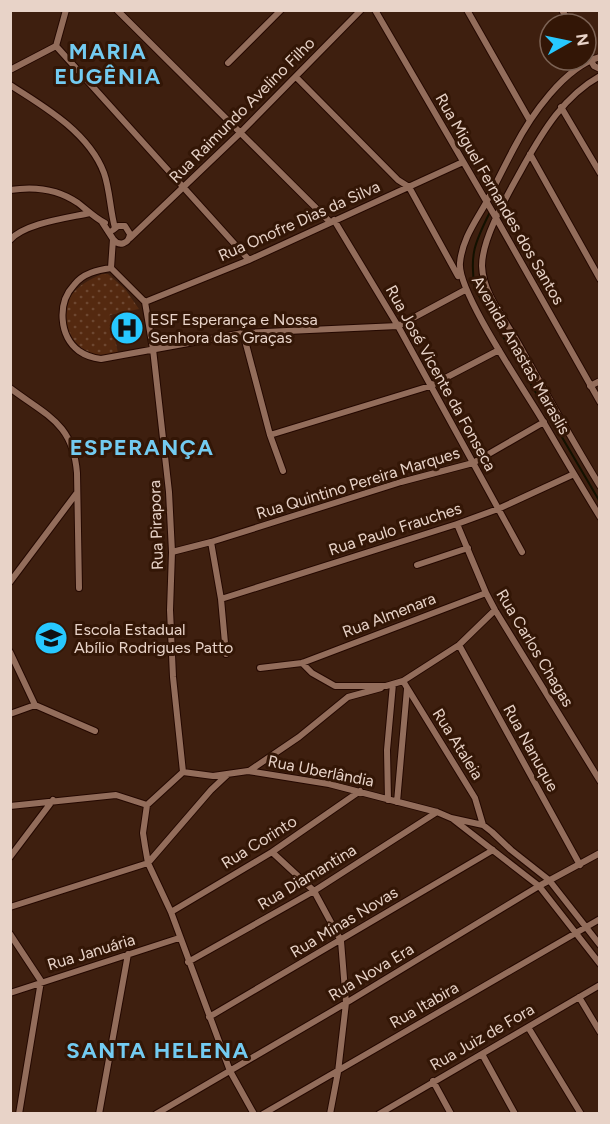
<svg xmlns="http://www.w3.org/2000/svg" width="610" height="1124" font-family="Figtree,sans-serif">
  <defs>
    <pattern id="grass-dots" width="8" height="8" patternUnits="userSpaceOnUse" patternTransform="scale(1.5)"><rect width="8" height="8" fill="#542910"/><path d="M2 2h.1M6 6h.1" fill="none" stroke="#6d4731" stroke-width="1.8" stroke-linecap="round"/></pattern>
  </defs>
  <rect width="100%" height="100%" fill="#3e1f0f"/>
  <path fill="url(#grass-dots)" d="M102,274H108L125,289L139,309L110,315L118,353C113,354 106,357 100,356C70,355 58,319 71,296C78,285 91,279 102,274Z"/>
  <g fill="none" stroke-linecap="round" stroke-linejoin="round">
    <path stroke="#131100" stroke-width="2" d="M490,212C475,242 469,255 475,289L600,502"/>
    <defs>
      <path id="minor" d="M117,10L330,222
        M375,10L496,218L600,402
        M467,10L529,119
        M562,10L570,24
        M56,46L249,260
        M586,52L594,66L600,69
        M600,57C564,67 530,117 514,148C505,165 496,183 487,201C476,221 462,239 460,263C457,292 526,392 544,423C562,454 581,486 600,517
        M228,63L281,10
        M10,70L56,46L66,10
        M600,76C564,96 543,131 524,165C510,191 482,236 482,266C483,294 505,319 518,343C545,391 571,439 600,486
        M296,77L398,180L409,187L458,276
        M10,85C45,107 89,133 104,173C110,190 110,210 115,228
        M561,107L600,173
        M530,154L600,279
        M10,190C35,186 58,189 78,203C87,210 95,218 105,223
        M334,220L398,326L522,552
        M102,222L113,239L111,268L145,302L153,349L169,492L172,552L170,610L173,677L183,772
        M130,238L240,133L361,10
        M113,239C119,247 129,244 130,234L125,226H118L113,230
        M10,240C25,223 68,218 90,213
        M111,268C98,270 83,273 74,285C57,303 59,336 79,351C86,356 93,358 101,359L243,333L398,326L465,290
        M145,302L249,260L463,162
        M243,333L270,435L283,471
        M590,386L600,381
        M10,388C47,416 73,423 77,473L79,588
        M270,435L430,386L499,350
        M457,524L486,593L495,610L600,781
        M211,542L221,599L226,654
        M172,552L211,542L401,482L473,463L544,422
        M417,565L468,548
        M10,582L76,494
        M221,599L457,524L498,509L574,474
        M459,645L580,865
        M10,652L35,705L95,731
        M302,663L312,673L335,686H386L403,681L459,645L495,610
        M260,668L302,663L486,593
        M403,681L475,798L483,825
        M10,714L35,705
        M249,771L299,737L348,697L381,688
        M183,772L213,776L248,771L329,784L437,812L451,818L483,825L492,832L511,850L549,880L600,945
        M183,772L147,805L143,833L145,846L148,863L171,912L230,1071L254,1114
        M388,800L387,750L393,684
        M397,802L407,689
        M10,806L116,795L147,805
        M454,820L539,886L600,964
        M272,852L314,891L341,941L346,1003L338,1072L330,1114
        M10,857L53,800
        M10,907L148,863L211,790L227,775
        M171,912L272,852L360,791
        M10,934L41,981L19,1114
        M188,962L314,891L437,812
        M10,993L179,938
        M579,997L600,1032
        M209,1017L493,850
        M528,1027L581,1114
        M482,1054L515,1114
        M433,1081L451,1114
        M99,1114L128,954
        M156,1114L346,1003L539,886L600,853
        M263,1114L600,919
        M379,1114L600,985"/>
    </defs>
    <use href="#minor" stroke="#240800" stroke-width="8"/>
    <use href="#minor" stroke="#936d5b" stroke-width="6"/>
  </g>
  <defs>
    <symbol id="hospital-disc" viewBox="-11 -11 22 22"><circle r="9.5" fill="#27c8ff" stroke="#331606"/><path d="M-5-5h3v3.5h4V-5h3V5h-3V1.5h-4V5h-3Z" fill="#111"/></symbol>
    <symbol id="school-disc" viewBox="-11 -11 22 22"><circle r="9.5" fill="#27c8ff" stroke="#331606"/><path d="M0-5L7-2L0 1L-7-2ZM-4 1L0 2.5L4 1V4Q0 6-4 4Z" fill="#111"/></symbol>
  </defs>
  <g fill-rule="evenodd">
    <use href="#hospital-disc" x="108" y="309" width="38" height="38"/>
    <use href="#school-disc" x="32" y="619" width="38" height="38"/>
  </g>
  <g text-anchor="middle" dominant-baseline="central" stroke-width="6" stroke-linejoin="round" paint-order="stroke">
    <g font-size="16" fill="#e8d3c8" stroke="#331606">
      <text transform="translate(242 110) rotate(-45)">Rua Raimundo Avelino Filho</text>
      <text transform="translate(500 199) rotate(60)">Rua Miguel Fernandes dos Santos</text>
      <text transform="translate(299 221) rotate(-24)">Rua Onofre Dias da Silva</text>
      <text transform="translate(521 355) rotate(60)">Avenida Anastas Maraslis</text>
      <text transform="translate(441 378) rotate(61)">Rua José Vicente da Fonseca</text>
      <text transform="translate(358 483) rotate(-17)">Rua Quintino Pereira Marques</text>
      <text transform="translate(156 525) rotate(-92)">Rua Pirapora</text>
      <text transform="translate(395 529) rotate(-18)">Rua Paulo Frauches</text>
      <text transform="translate(389 615) rotate(-21)">Rua Almenara</text>
      <text transform="translate(535 648) rotate(59)">Rua Carlos Chagas</text>
      <text transform="translate(458 744) rotate(58)">Rua Ataleia</text>
      <text transform="translate(531 748) rotate(61)">Rua Nanuque</text>
      <text transform="translate(321 771) rotate(11)">Rua Uberlândia</text>
      <text transform="translate(259 842) rotate(-32)">Rua Corinto</text>
      <text transform="translate(307 877) rotate(-31)">Rua Diamantina</text>
      <text transform="translate(344 922) rotate(-31)">Rua Minas Novas</text>
      <text transform="translate(91 952) rotate(-17)">Rua Januária</text>
      <text transform="translate(371 972) rotate(-31)">Rua Nova Era</text>
      <text transform="translate(424 1005) rotate(-30)">Rua Itabira</text>
      <text transform="translate(482 1037) rotate(-30)">Rua Juiz de Fora</text>
    </g>
    <g font-size="16" fill="#e8d3c8" stroke="#331606" text-anchor="start">
      <text x="150" y="319">ESF Esperança e Nossa<tspan x="150" dy="18">Senhora das Graças</tspan></text>
      <text x="74" y="629">Escola Estadual<tspan x="74" dy="18">Abílio Rodrigues Patto</tspan></text>
    </g>
    <g font-size="22" font-weight="bold" letter-spacing="1.5" fill="#73cbf1" stroke="#331606">
      <text x="108" y="51">MARIA<tspan x="108" dy="25">EUGÊNIA</tspan></text>
      <text x="142" y="447">ESPERANÇA</text>
      <text x="158" y="1050">SANTA HELENA</text>
    </g>
  </g>
  <rect width="610" height="1124" fill="none" stroke="#e8d3c8" stroke-width="24"/>
  <g transform="translate(568 42) rotate(81)"><circle r="28" fill="#331606" stroke="#7b6254" stroke-width="1.5"/>
  <path d="M0-4.5L10 22L0 15L-10 22Z" fill="#27c8ff"/>
  <text y="-9" font-size="16" font-weight="bold" text-anchor="middle" fill="#e8d3c8">N</text>
  </g>
</svg>
